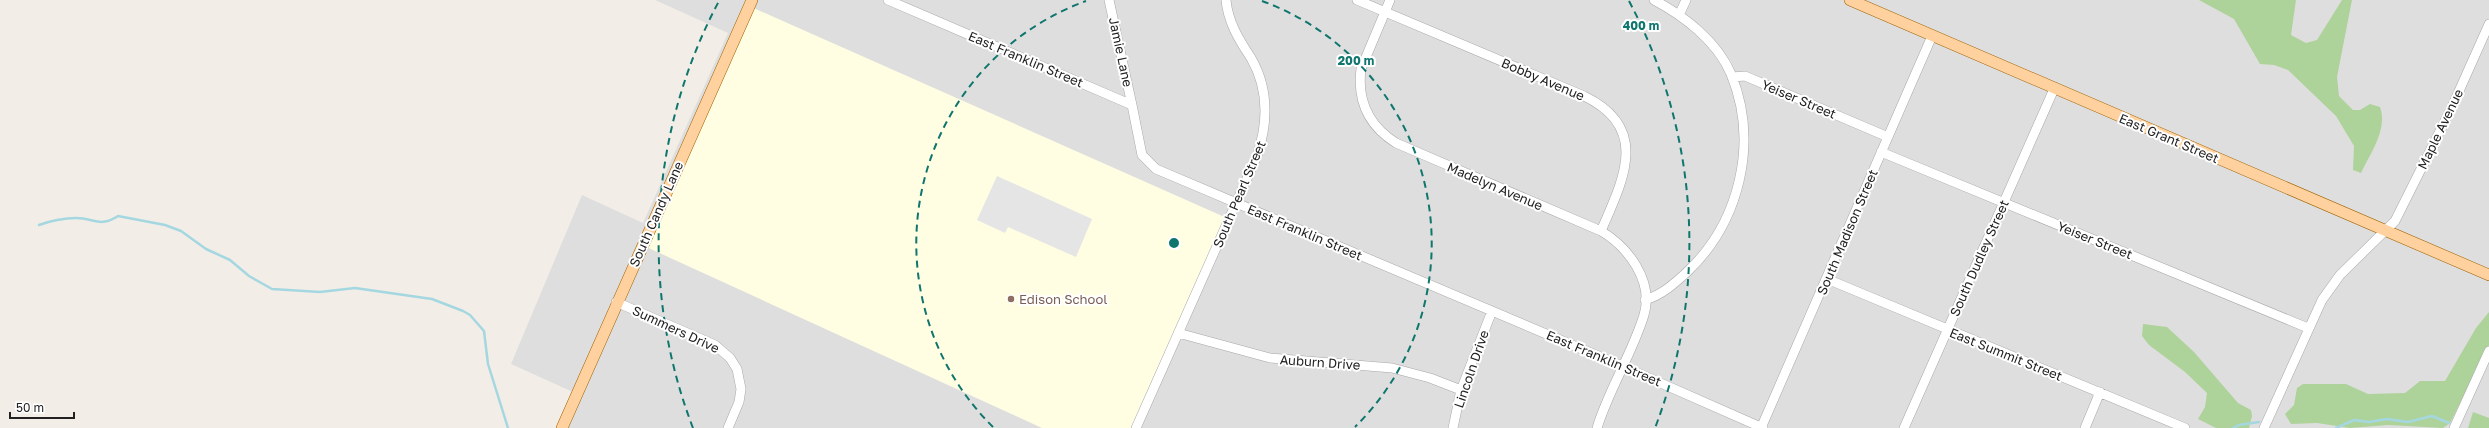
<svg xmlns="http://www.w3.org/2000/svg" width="2489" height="428" font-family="'Golos Text',sans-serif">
  <rect width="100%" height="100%" fill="#f2eee7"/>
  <path fill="#dfdede" d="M655,0H2489V428H556L573,392L511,364L582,195L643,223L728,33Z"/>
  <path fill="#fffee3" d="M749,6L1229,219L1136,428H1042L642,245Z"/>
  <path fill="#add39a" d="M2199,0H2296L2291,35L2306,43L2317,40L2342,0H2352L2337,77L2339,96L2353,110H2360L2370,104L2380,107C2388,129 2371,152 2361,173L2353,170L2354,146L2336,116L2288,70L2274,65L2260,64L2234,19Z
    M2489,312V345L2450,423L2443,428L2388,425L2350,428L2317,423L2291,424L2285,414L2294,405L2297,388L2303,384H2346L2368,394L2405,393L2420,381H2445L2476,328Z
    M2143,324L2167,327L2194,352L2238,403L2251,410L2252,416L2249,428H2216L2198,419L2205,407L2207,393L2185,372L2149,345L2142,336Z
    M2473,412L2489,418V428H2468Z"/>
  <path fill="#e5e5e5" d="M997,176L1092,219L1076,257L1008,227L1005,233L977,220Z"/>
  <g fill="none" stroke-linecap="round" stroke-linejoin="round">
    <path stroke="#a5d7e1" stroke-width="2.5" d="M39,225C49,221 65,218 76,218C94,218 100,228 118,216L165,225L181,231L206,249L230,260L249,276L272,289L320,292L355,288L432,299L463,311L470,315L484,331L488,364L508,428
      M2233,428L2239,425L2259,422
      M2336,428L2354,420L2369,422L2387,419L2408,422L2432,416L2449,423"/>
    <defs>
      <path id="minor" d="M888,0L1132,105L1142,155L1156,169L1622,366L1763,428
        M1109,0L1132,105
        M1357,0L1584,96C1651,128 1623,180 1601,231
        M1390,0L1361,69C1357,101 1369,126 1396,143L1601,231C1628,247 1654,281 1644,315C1632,354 1609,389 1597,428
        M1680,13L1686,0
        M1732,77L1745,76L1888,137
        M1881,152L2308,328
        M1827,279L2185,428
        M1645,300C1662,295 1675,283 1687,272C1740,222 1759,142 1731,74C1717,41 1684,16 1654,0
        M616,302L715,345L730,358L737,369L741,389L739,402L728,428
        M1178,333L1270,358L1392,368L1430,378L1461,390
        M1136,428L1257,156C1268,123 1269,89 1251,58C1239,40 1228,22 1226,0
        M1453,428L1461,390L1492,311
        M1761,428L1932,36
        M1904,428L2054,89
        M2085,428L2100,392
        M2264,428L2322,300L2340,275L2395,221L2451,109L2489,24
        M2454,428L2489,351"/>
      <path id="major" d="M1850,0L2489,275
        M562,428L752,0"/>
    </defs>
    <use href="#minor" stroke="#a8a8a8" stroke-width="10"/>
    <use href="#major" stroke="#9e6200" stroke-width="12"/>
    <use href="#minor" stroke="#fff" stroke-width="9"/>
    <use href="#major" stroke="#ffd19f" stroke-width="11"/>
  </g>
  <g fill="none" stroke="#0f766e" stroke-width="2" stroke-dasharray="7 5">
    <path d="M993 427A258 258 0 0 1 1086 1M1262 1A258 258 0 0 1 1355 427"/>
    <path d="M693 428A515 515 0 0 1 719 1M1629 1A515 515 0 0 1 1655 428"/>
  </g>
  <circle fill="#8d6e63" stroke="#fff" stroke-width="1.5" cx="1011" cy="299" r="4"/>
  <g text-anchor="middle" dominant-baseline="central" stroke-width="4" stroke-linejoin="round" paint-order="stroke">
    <g font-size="13" fill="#212121" stroke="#fff">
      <text transform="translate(1121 52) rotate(78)">Jamie Lane</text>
      <text transform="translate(1026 59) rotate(23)">East Franklin Street</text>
      <text transform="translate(1543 79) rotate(23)">Bobby Avenue</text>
      <text transform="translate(1799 99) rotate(23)">Yeiser Street</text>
      <text transform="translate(2440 129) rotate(-64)">Maple Avenue</text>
      <text transform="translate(2169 138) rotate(23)">East Grant Street</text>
      <text transform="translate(1495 186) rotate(23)">Madelyn Avenue</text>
      <text transform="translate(1239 194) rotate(-67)">South Pearl Street</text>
      <text transform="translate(656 214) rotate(-66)">South Candy Lane</text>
      <text transform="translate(1305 232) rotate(23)">East Franklin Street</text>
      <text transform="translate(1847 232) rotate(-67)">South Madison Street</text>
      <text transform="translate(2095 240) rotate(22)">Yeiser Street</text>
      <text transform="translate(1979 258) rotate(-66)">South Dudley Street</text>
      <text transform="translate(676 329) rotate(25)">Summers Drive</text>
      <text transform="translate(2006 354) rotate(22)">East Summit Street</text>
      <text transform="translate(1604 358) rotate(23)">East Franklin Street</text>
      <text transform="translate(1320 362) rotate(4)">Auburn Drive</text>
      <text transform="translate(1471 369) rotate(-71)">Lincoln Drive</text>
    </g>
    <g font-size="13" fill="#785e54" stroke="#fff" text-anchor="start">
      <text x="1019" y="299">Edison School</text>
    </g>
  </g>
  <circle cx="1174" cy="243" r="6" fill="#0f766e" stroke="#fff" stroke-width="2"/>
  <g font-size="12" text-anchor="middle" font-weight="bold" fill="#0f766e" stroke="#fff" stroke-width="4" stroke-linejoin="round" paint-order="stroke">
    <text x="1641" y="30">400 m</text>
    <text x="1356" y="65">200 m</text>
  </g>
  <path d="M10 412v6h64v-6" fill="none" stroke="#212121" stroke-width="2"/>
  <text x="16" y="412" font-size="12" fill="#212121" stroke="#ffffff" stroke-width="3" paint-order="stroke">50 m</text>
</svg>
